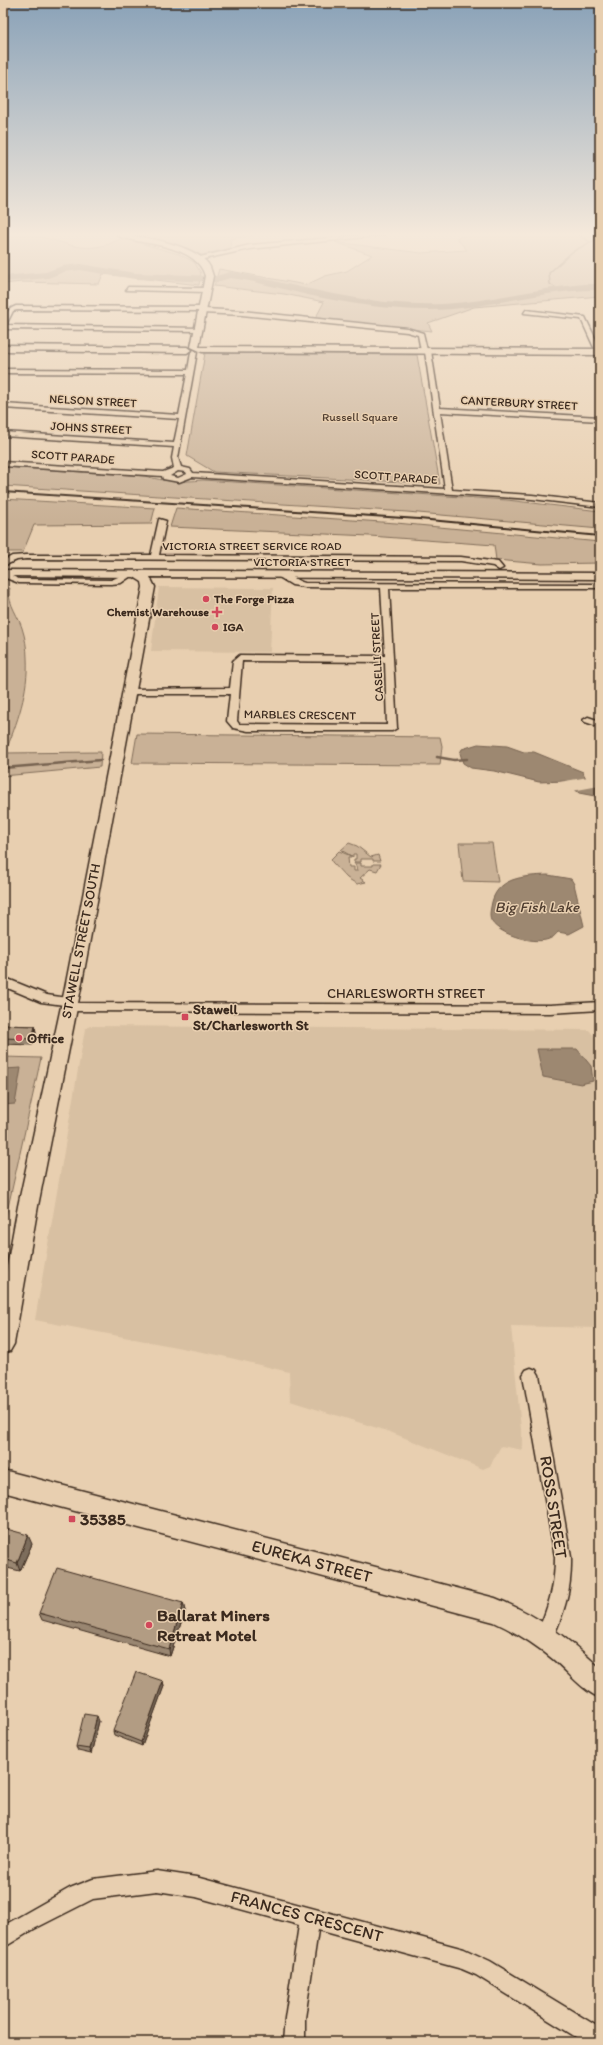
<svg xmlns="http://www.w3.org/2000/svg" width="603" height="2045" font-family="Itim,sans-serif">
  <rect width="100%" height="100%" fill="#e8cfb0"/>
  <filter id="ink" filterUnits="userSpaceOnUse"><feTurbulence type="fractalNoise" baseFrequency=".025" numOctaves="2"/><feDisplacementMap in="SourceGraphic" scale="8" xChannelSelector="R" yChannelSelector="G"/><feConvolveMatrix kernelMatrix="1 2 1 2 8 2 1 2 1" color-interpolation-filters="sRGB"/></filter>
  <g filter="url(#ink)">
    <path fill="#d8c0a2" d="M159,587L273,588L270,652L151,651Z
      M90,1026L589,1030L600,1043V1328L511,1326L523,1450L501,1446L490,1466L483,1469L390,1432L290,1401L289,1372L218,1355L35,1320L85,1029Z"/>
    <path fill="#c9b196" stroke="#826e5a" d="M3,235C12,235 22,234 31,235C68,241 84,258 122,238L179,254L194,262L201,273L199,285L103,274L99,284L22,282L3,284Z
      M129,235H255L230,239L231,248L202,255Z
      M468,235H600V296L474,307L428,323L432,331L315,319L324,302L284,294L214,286L219,269L306,285L325,276L347,271L372,255L335,242L421,253L467,250L456,238Z
      M205,353L417,355L440,484L214,472L187,456Z
      M3,467L145,476C165,482 182,482 203,480L507,500L600,511V529L407,512L3,486Z
      M3,499L155,508L151,524L34,525L23,552H3Z
      M176,508L396,523L600,542V563L542,564L496,560L494,545L370,536L170,527Z
      M3,588H10C6,601 18,615 22,628C25,637 27,648 27,658C29,691 17,723 5,753L101,752L100,767L3,776Z
      M137,734L440,737L442,746L440,765L132,763Z
      M349,843L357,846L371,857L378,855L380,861H373V859H361V862H354V859H356V854H353V857L341,850Z
      M459,843H492L498,882L463,881Z
      M339,851L351,856V858H348L349,867H354V871H357L356,866L354,863H361V866H373V864H381L377,871L370,869L360,878L366,882L357,884L347,878L332,862L331,859Z
      M3,1057L41,1058L3,1230Z"/>
    <path fill="#9d8871" stroke="#766250" d="M478,744L507,746L524,752H534L583,772C585,779 593,787 600,789V797L579,793L565,781L539,782L494,771L471,768L463,763L460,753L462,749Z
      M548,875L571,879L574,884L584,926L569,934L558,932C556,934 554,937 551,938C538,946 500,935 492,922C489,918 490,912 491,907C495,877 524,876 548,875Z
      M537,1049H577L591,1066L593,1081L581,1084L543,1077Z
      M21,1068L15,1104L3,1105L4,1069Z"/>
    <path fill="#e8cfb0" d="M588,777L599,786L572,791L564,783L560,782Z"/>
    <g fill="none" stroke-linecap="round" stroke-linejoin="round">
      <path stroke="#766250" stroke-width="1.5" d="M579,235L590,242
        M559,290L550,284L549,273L572,252L600,237"/>
      <path stroke="#766250" stroke-width="2.5" d="M437,757L454,760L467,759
        M3,768L101,760"/>
      <path fill="#9d8871" fill-rule="evenodd" d="M80,264L135,273L216,276L230,272L239,273C306,288 374,307 443,304C491,301 537,288 585,284H600V290C542,289 486,310 428,310C387,310 347,303 308,295C282,289 256,281 230,278L217,282L135,279L80,270L64,272L48,278L3,282V276L46,272L62,266Z"/>
      <defs>
        <path id="street" d="M365,235H385L250,249L199,260L196,258L250,245Z
          M128,287L206,288L209,290L206,292L126,290Z
          M16,306L203,307L205,309L242,311L407,328L423,333L427,350L431,351L440,408L600,417V421L440,412L452,490L532,495L600,503V507L532,499L192,477L179,482L163,479L162,476L3,466V462L163,472L174,468L172,458L174,447L3,436V432L174,443L179,419L3,408V404L179,415L187,374L3,373V369L188,370L191,352L194,350L197,352L178,458L181,467L190,469L193,473L445,489L425,352L421,351L418,335L407,332L242,315L202,313L199,311L17,310L13,311L6,325L201,328L199,331L3,329C3,318 5,310 16,306ZM178,471L186,472L187,474L178,478L170,476Z
          M526,310L585,317L600,348V354L596,352L581,319L524,313Z
          M159,519L166,521L159,555L461,557L498,562L503,568L499,570L493,566L461,561L26,559L17,560L3,566V561L12,556L26,555H151Z
          M3,572L19,579L111,580L130,572L134,574L121,583L111,584L19,583L3,577Z
          M279,573C288,572 296,581 305,583L600,584V588H389L397,728L392,731H248L233,728L227,721L230,694H125L123,692L128,689L230,688L233,661L240,655L385,656L381,588L305,587L292,585L279,577ZM242,661L385,662L387,725L239,724L237,721Z
          M588,717L600,721V727L585,722L583,720Z
          M3,977L47,995L74,999L75,1003L550,1005L600,1002V1010L550,1013L69,1011L65,1010L64,1005L41,1002L3,986Z
          M531,1368L536,1370L539,1375L571,1557C572,1589 564,1614 551,1642L545,1645L539,1642L536,1636C548,1608 555,1588 555,1557L523,1375L526,1370Z
          M157,1871L196,1877L464,1949L490,1961L600,2028V2042H584L476,1975L462,1969L318,1930L305,2018V2042H283L285,2018L299,1925L196,1897L157,1891L93,1899L34,1929L3,1948V1926L70,1888L93,1879Z"/>
        <path id="secondary" d="M117,235C139,235 199,245 210,267C211,270 212,273 213,276L199,347L600,349V355L202,352L191,347L205,276C198,250 160,245 137,241C131,239 122,239 117,235Z
          M3,345L187,347L191,350L187,353L3,351Z
          M3,570L600,573V579L150,577L155,587L81,988L38,1206L14,1344L10,1351L3,1353V1288L18,1206L65,988L143,587L142,582L134,577L3,576Z
          M3,1470L495,1598C537,1615 567,1637 600,1668V1698C582,1690 569,1673 554,1660C536,1645 516,1632 494,1622L3,1492Z"/>
      </defs>
      <use href="#street" stroke="#3b2a1e" stroke-width="3"/>
      <use href="#secondary" stroke="#3b2a1e" stroke-width="3"/>
      <use href="#street" fill="#e8cfb0" fill-rule="evenodd"/>
      <use href="#secondary" fill="#e8cfb0" fill-rule="evenodd"/>
      <path stroke="#3b2a1e" stroke-width="2" d="M3,492L419,519L600,536"/>
    </g>
    <path fill="#998671" stroke="#3b2a1e" d="M3,1025L35,1026L36,1033L33,1045L3,1044Z
      M3,1528L32,1544L20,1571L3,1567Z
      M183,1603L185,1611L170,1656L42,1620L39,1613Z
      M163,1681L164,1686L142,1746L114,1735L113,1731Z
      M99,1721L91,1754L78,1751L76,1747Z"/>
    <path fill="#7d6d5c" stroke="#3b2a1e" d="M35,1026L36,1033L33,1045L32,1039Z
      M28,1535L32,1544L20,1571L17,1563Z
      M183,1603L185,1611L170,1656L169,1649Z
      M163,1681L164,1686L142,1746L141,1742Z
      M97,1716L99,1721L91,1754L89,1749Z"/>
    <path fill="#b29c83" stroke="#3b2a1e" d="M3,1025L35,1026L32,1039L3,1038Z
      M3,1528L28,1535L17,1563L3,1559Z
      M57,1568L183,1603L169,1649L39,1613Z
      M136,1672L163,1681L141,1742L113,1731Z
      M84,1714L97,1716L89,1749L76,1747Z"/>
  </g>
  <linearGradient id="sky" x2="0" y2="1"><stop stop-color="#8aa2b8"/><stop offset="0.45" stop-color="#f5e9db"/><stop offset="1" stop-color="#f5e9db" stop-opacity="0"/></linearGradient>
  <rect width="603" height="521" fill="url(#sky)"/>
  <g fill="#d1495b" stroke="#e8cfb0" stroke-width="1.5">
    <circle cx="206" cy="599" r="4"/>
    <path d="M215 606h4v4h4v4h-4v4h-4v-4h-4v-4h4z"/>
    <circle cx="215" cy="627" r="4"/>
    <rect x="181" y="1013" width="8" height="8" rx="2"/>
    <circle cx="19" cy="1038" r="4"/>
    <rect x="68" y="1515" width="8" height="8" rx="2"/>
    <circle cx="149" cy="1625" r="4"/>
  </g>
  <g text-anchor="middle" dominant-baseline="central" stroke-width="3" stroke-linejoin="round" paint-order="stroke">
    <g font-size="12" fill="#3b2a1e" stroke="#e8cfb0">
      <text transform="translate(93 401) rotate(3)">NELSON STREET</text>
      <text transform="translate(519 403) rotate(3)">CANTERBURY STREET</text>
      <text transform="translate(91 428) rotate(3)">JOHNS STREET</text>
      <text transform="translate(73 457) rotate(4)">SCOTT PARADE</text>
      <text transform="translate(396 477) rotate(4)">SCOTT PARADE</text>
      <text x="252" y="546">VICTORIA STREET SERVICE ROAD</text>
      <text x="302" y="562">VICTORIA STREET</text>
      <text transform="translate(377 657) rotate(-93)">CASELLI STREET</text>
      <text transform="translate(300 715) rotate(1)">MARBLES CRESCENT</text>
    </g>
    <g font-size="12" fill="#503e30" stroke="#e8cfb0">
      <text x="360" y="417">Russell Square</text>
    </g>
    <g font-size="12" font-weight="bold" fill="#3b2a1e" stroke="#e8cfb0" text-anchor="start">
      <text x="214" y="599">The Forge Pizza</text>
      <text x="209" y="612" text-anchor="end">Chemist Warehouse</text>
      <text x="223" y="627">IGA</text>
    </g>
    <g font-size="14" fill="#3b2a1e" stroke="#e8cfb0">
      <text transform="translate(81 941) rotate(-79)">STAWELL STREET SOUTH</text>
      <text x="406" y="993">CHARLESWORTH STREET</text>
    </g>
    <g font-size="14" font-weight="bold" fill="#3b2a1e" stroke="#e8cfb0" text-anchor="start">
      <text x="193" y="1009">Stawell<tspan x="193" dy="16">St/Charlesworth St</tspan></text>
      <text x="27" y="1038">Office</text>
    </g>
    <g font-size="15" font-style="italic" fill="#4f3d2f" stroke="#e8cfb0">
      <text x="537" y="907">Big Fish Lake</text>
    </g>
    <g font-size="17" fill="#3b2a1e" stroke="#e8cfb0">
      <text transform="translate(554 1507) rotate(81)">ROSS STREET</text>
      <text transform="translate(312 1561) rotate(15)">EUREKA STREET</text>
      <text transform="translate(307 1916) rotate(15)">FRANCES CRESCENT</text>
    </g>
    <g font-size="17" font-weight="bold" fill="#3b2a1e" stroke="#e8cfb0" text-anchor="start">
      <text x="80" y="1519">35385</text>
      <text x="157" y="1615">Ballarat Miners<tspan x="157" dy="20">Retreat Motel</tspan></text>
    </g>
  </g>
  <rect width="603" height="2045" fill="none" stroke="#e8cfb0" stroke-width="16"/>
  <rect x="8" y="8" width="587" height="2029" fill="none" stroke="#3b2a1e" stroke-width="1.5" filter="url(#ink)"/>
</svg>
